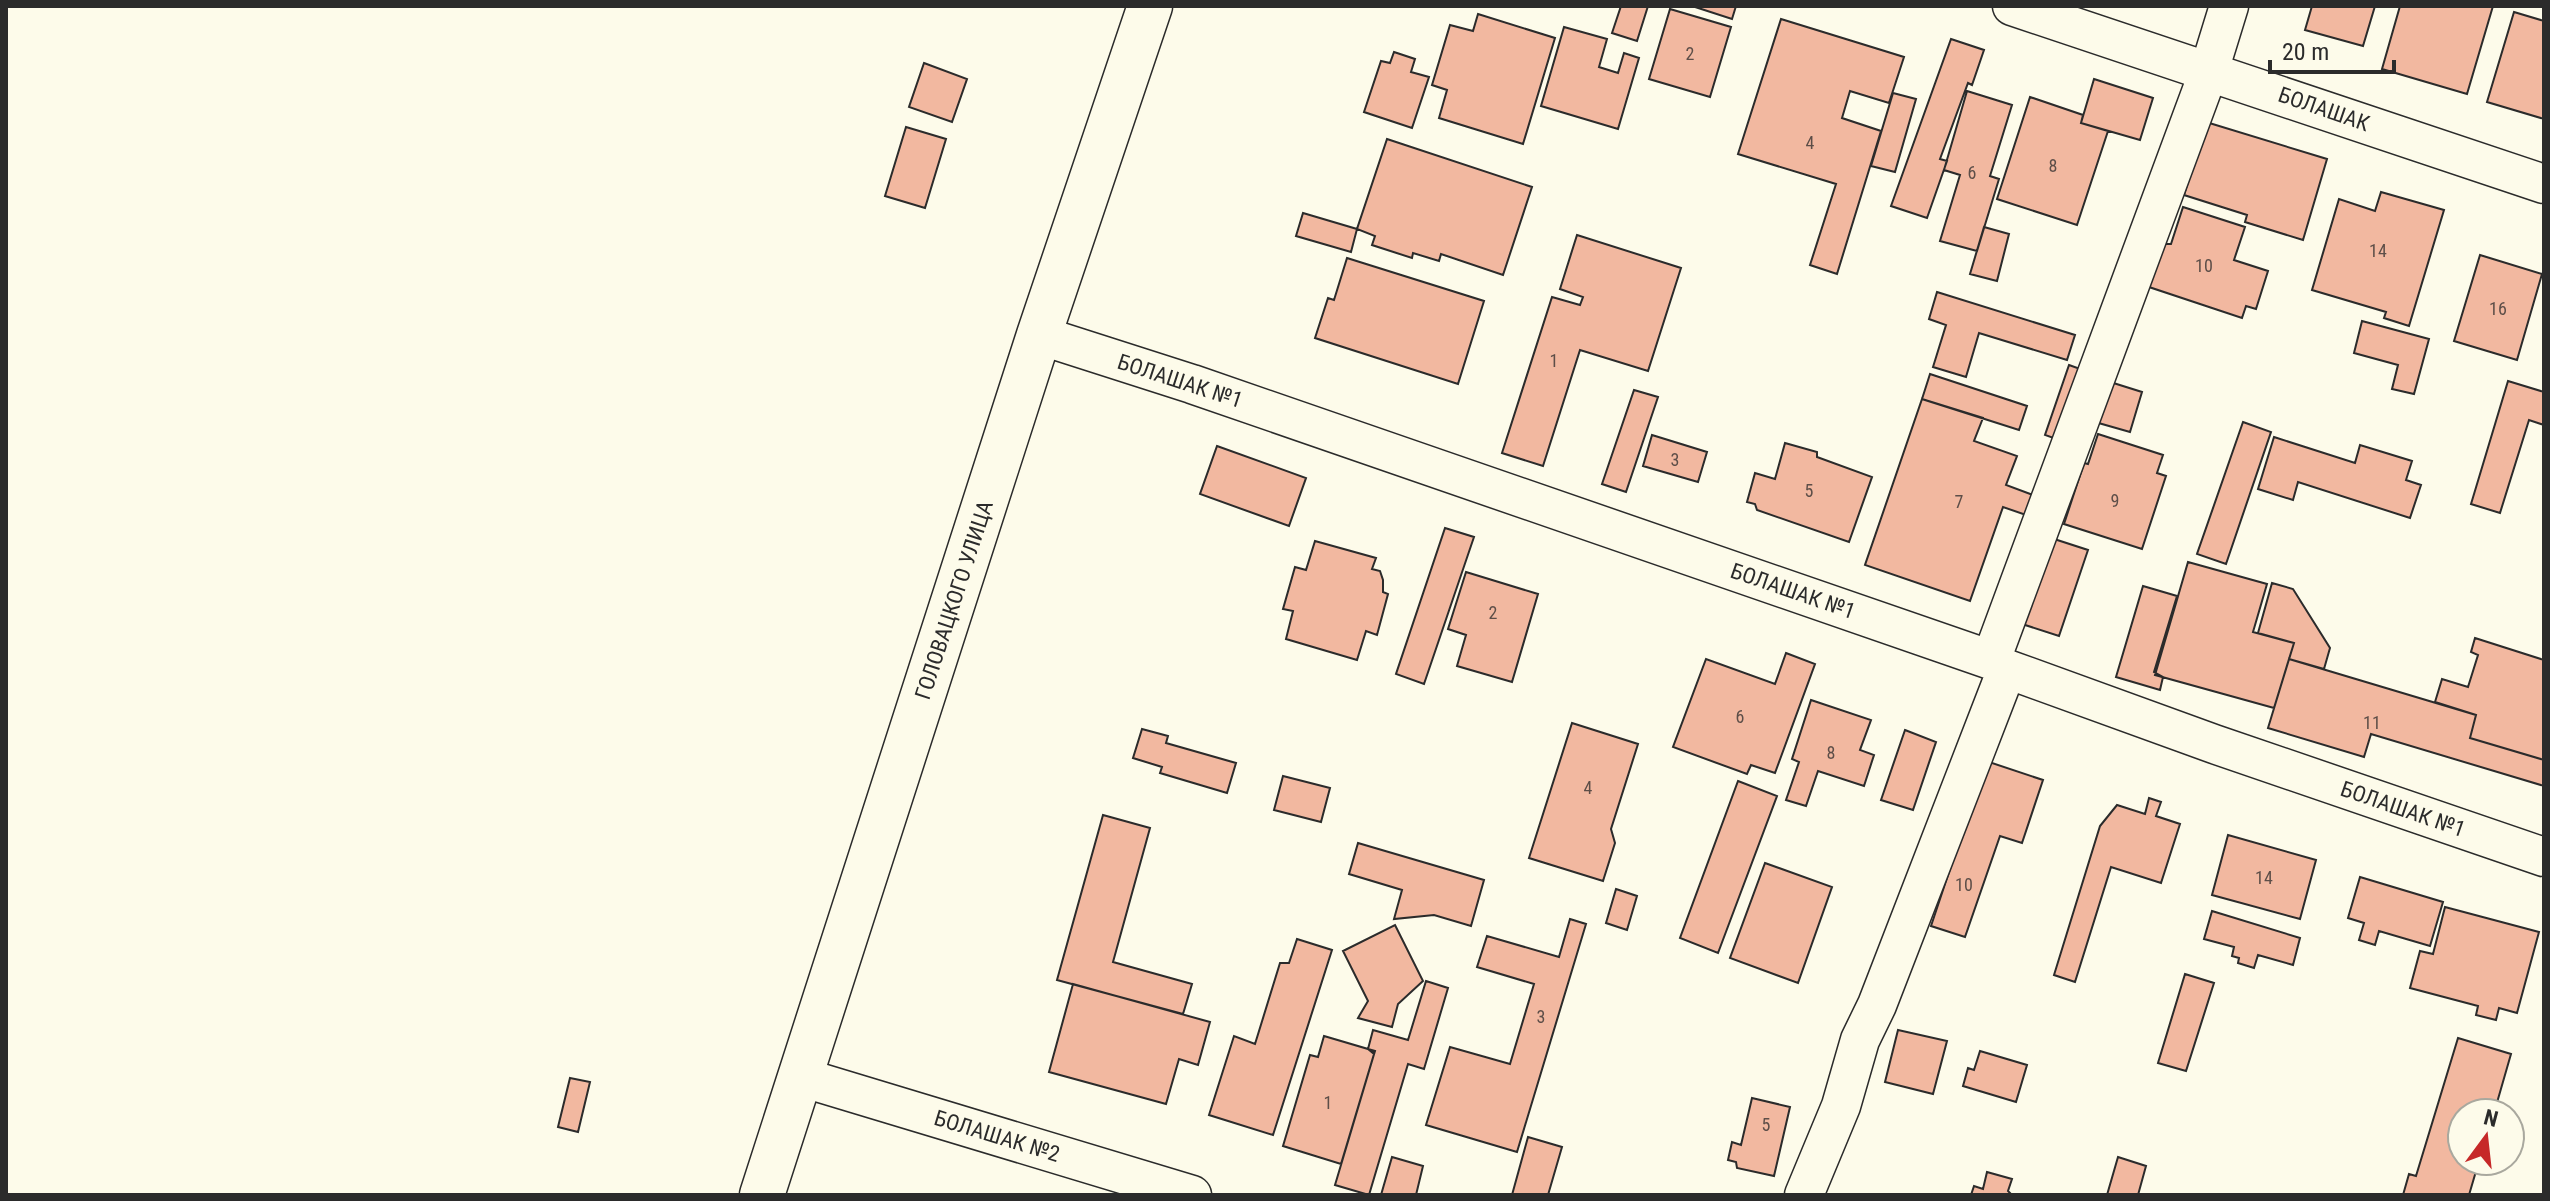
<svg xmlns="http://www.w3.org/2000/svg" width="2550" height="1201" font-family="'Roboto Condensed',sans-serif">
  <rect width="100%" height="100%" fill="#fdfbea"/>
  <path fill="#f2b8a0" stroke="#2b2b2b" stroke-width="2" d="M1621,6H1648L1637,41L1612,33Z
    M1692,6H1736L1732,19Z
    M2312,6H2375L2363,46L2305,30Z
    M2400,6H2493L2467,94L2382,69Z
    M1670,9L1731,27L1710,97L1649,79Z
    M2514,12L2544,21V119L2487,102Z
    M1478,14L1555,38L1523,144L1439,118L1447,90L1432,85L1450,25L1473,31Z
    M1781,19L1904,57L1889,103L1850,91L1842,118L1881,131L1837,274L1810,265L1836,184L1738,154Z
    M1564,27L1607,39L1599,67L1618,73L1624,53L1639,58L1618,129L1541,106Z
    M1951,39L1984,50L1972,85L1968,83L1940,159L1947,161L1927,218L1891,206Z
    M1394,52L1415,59L1411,72L1429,77L1412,128L1364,112L1381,61L1390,63Z
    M924,63L967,79L952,122L909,107Z
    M2094,79L2153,98L2140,140L2081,123Z
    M1967,91L2012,105L1990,176L1999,179L1977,251L1940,241L1960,175L1944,170Z
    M1893,93L1916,99L1895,172L1871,166Z
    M2030,97L2083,115L2081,123L2108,131L2077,225L1997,199Z
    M2206,122L2327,159L2303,240L2245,222L2247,215L2184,195Z
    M906,127L946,139L925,208L885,196Z
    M1387,139L1532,187L1503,275L1441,254L1439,261L1413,253L1412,258L1372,245L1375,236L1357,229Z
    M2381,192L2444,210L2409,326L2384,318L2386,312L2312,290L2339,199L2375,211Z
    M2183,207L2245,227L2234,260L2268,271L2256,309L2246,306L2242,318L2149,287L2163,244H2171Z
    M1303,213L1357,229L1351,252L1296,236Z
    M1984,227L2009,234L1997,281L1970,274Z
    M1577,235L1681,268L1648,371L1580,350L1543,466L1502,453L1552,297L1580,305L1583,297L1560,289Z
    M2480,255L2542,274L2517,360L2454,341Z
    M1347,258L1484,301L1458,384L1315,338L1328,298L1334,300Z
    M1937,292L2075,335L2067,360L1979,333L1966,377L1933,367L1946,325L1929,319Z
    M2362,321L2429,339L2414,394L2392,389L2398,365L2354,353Z
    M2069,365L2086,371L2062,441L2045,435Z
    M1930,374L2027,406L2019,430L1922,399Z
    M2107,381L2142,392L2130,432L2095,422Z
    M2508,381L2544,392V425L2529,420L2500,513L2471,504Z
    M1634,390L1658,397L1626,492L1602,484Z
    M1922,399L1983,418L1974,441L2017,456L2006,485L2033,495L2026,515L2003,507L1970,601L1865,565Z
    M2243,422L2271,432L2226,564L2197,554Z
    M2098,434L2163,455L2157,473L2166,476L2142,549L2064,524L2084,463L2088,464Z
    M1652,435L1707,452L1698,482L1643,466Z
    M2274,437L2355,463L2360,445L2412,461L2406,480L2421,485L2410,518L2298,482L2293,500L2258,489Z
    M1785,443L1817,452V457L1872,477L1849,542L1757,510L1755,504L1747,502L1755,473L1775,479Z
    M1217,446L1306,478L1289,526L1200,494Z
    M1445,528L1474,537L1424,684L1396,674Z
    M2048,537L2088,550L2059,636L2019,623Z
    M1315,541L1376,558L1372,569L1380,571L1383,580V592L1388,594L1377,635L1366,631L1357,660L1286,639L1293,611L1283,609L1295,567L1306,570Z
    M2188,562L2267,584L2253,632L2294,643L2274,708L2155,675Z
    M1466,572L1538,594L1512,682L1457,666L1466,635L1448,629Z
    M2272,583L2293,589L2330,648L2324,669L2289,659L2294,643L2258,633Z
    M2143,586L2177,596L2154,672L2163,677L2160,690L2116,677Z
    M2475,638L2544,660V760L2470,738L2476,715L2435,702L2442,679L2468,687L2478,655L2471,652Z
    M1786,653L1815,664L1775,773L1751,765L1747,774L1673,747L1706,659L1775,684Z
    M2289,659L2476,715L2470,738L2544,760V786L2371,734L2364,757L2268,728Z
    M1811,700L1871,720L1860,750L1874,755L1864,786L1818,771L1806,806L1786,800L1799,762L1792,759Z
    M1572,723L1638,744L1611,829L1615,843L1603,881L1529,858Z
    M1142,729L1168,736L1166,743L1236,763L1227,793L1160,773L1162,767L1133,758Z
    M1905,730L1936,742L1913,810L1881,800Z
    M1986,761L2043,780L2022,843L2000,836L1965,937L1931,926Z
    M1283,776L1330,788L1321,822L1274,810Z
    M1738,781L1777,796L1718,953L1680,938Z
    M2149,798L2161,802L2156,816L2180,824L2161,883L2111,867L2075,982L2054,975L2100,826L2117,805L2145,814Z
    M1103,815L1150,828L1113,962L1192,984L1183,1014L1057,980Z
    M2228,835L2316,860L2300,919L2212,895Z
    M1358,843L1484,880L1471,926L1434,915L1394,919L1402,890L1349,874Z
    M1765,863L1832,887L1798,983L1730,958Z
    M2360,877L2443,902L2430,946L2379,931L2375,945L2359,940L2364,923L2348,918Z
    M1616,889L1637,896L1627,930L1606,923Z
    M2445,907L2539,932L2517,1013L2499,1008L2496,1020L2476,1015L2478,1006L2410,988L2420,951L2433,954Z
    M2212,911L2300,938L2293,965L2258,955L2254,968L2238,963L2239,958L2232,956L2234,947L2204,939Z
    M1570,919L1586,924L1517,1152L1426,1125L1450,1047L1510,1064L1534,984L1477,967L1487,936L1559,957Z
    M1395,925L1423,981L1398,1004L1392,1027L1358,1018L1368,1001L1343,951Z
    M1297,939L1332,950L1273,1135L1209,1115L1234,1036L1255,1044L1280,963H1289Z
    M2185,974L2214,983L2186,1071L2158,1063Z
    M1426,981L1448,988L1424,1069L1408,1064L1369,1195L1335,1185L1375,1051L1368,1049L1373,1030L1408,1040Z
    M1073,984L1210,1022L1198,1065L1179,1059L1166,1104L1049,1072Z
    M1898,1030L1947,1041L1933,1094L1885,1082Z
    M1324,1036L1368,1049L1374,1054L1341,1164L1283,1146L1310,1055L1318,1057Z
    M2458,1038L2511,1054L2494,1113H2462V1161H2479L2469,1195H2403L2409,1174L2416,1176Z
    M1980,1051L2027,1065L2016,1102L1963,1086L1968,1068L1974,1070Z
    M570,1078L590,1082L578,1132L558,1127Z
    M1752,1098L1790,1107L1774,1176L1737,1168L1736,1162L1728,1160L1732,1142L1741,1145Z
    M1528,1137L1562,1147L1548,1195H1512Z
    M1392,1157L1423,1166L1416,1195H1381Z
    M2118,1157L2146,1166L2138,1195H2107Z
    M1987,1172L2012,1179L2008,1191L2012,1195H1971L1974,1186L1983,1189Z"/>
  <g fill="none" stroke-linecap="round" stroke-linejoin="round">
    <defs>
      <path id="minor" d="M2012,6L2544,184
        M1039,335L1192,384L1991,660L2007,669L2214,744L2544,857
        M1991,660L2209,71L2229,6
        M801,1077L1192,1195
        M1804,1195L1841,1106L1860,1040L1877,1005L2007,669"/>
      <path id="secondary" d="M762,1195L1039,335L1150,6"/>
    </defs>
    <use href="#minor" stroke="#2b2b2b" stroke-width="41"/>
    <use href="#secondary" stroke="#2b2b2b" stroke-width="47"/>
    <use href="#minor" stroke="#fdfbea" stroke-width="38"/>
    <use href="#secondary" stroke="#fdfbea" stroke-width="44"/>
  </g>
  <g text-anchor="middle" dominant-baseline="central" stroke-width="6" stroke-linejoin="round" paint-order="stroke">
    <g font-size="18" fill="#5d4e48">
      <text x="1690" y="53">2</text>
      <text x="1810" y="142">4</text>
      <text x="2053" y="165">8</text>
      <text x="1972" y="172">6</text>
      <text x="2378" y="250">14</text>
      <text x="2204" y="265">10</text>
      <text x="2498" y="308">16</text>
      <text x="1554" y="360">1</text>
      <text x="1675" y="459">3</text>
      <text x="1809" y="490">5</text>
      <text x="2115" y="500">9</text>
      <text x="1959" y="501">7</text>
      <text x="1493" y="612">2</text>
      <text x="1740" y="716">6</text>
      <text x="2372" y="722">11</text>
      <text x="1831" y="752">8</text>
      <text x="1588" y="787">4</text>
      <text x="2264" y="877">14</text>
      <text x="1964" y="884">10</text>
      <text x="1541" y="1016">3</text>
      <text x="1328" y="1102">1</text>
      <text x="1766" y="1124">5</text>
    </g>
    <g font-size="22" fill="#2b2b2b" stroke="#fdfbea">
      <text transform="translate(2324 109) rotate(19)">БОЛАШАК</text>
      <text transform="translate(1180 381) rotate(18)">БОЛАШАК №1</text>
      <text transform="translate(1793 591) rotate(19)">БОЛАШАК №1</text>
      <text transform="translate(954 600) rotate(-72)">ГОЛОВАЦКОГО УЛИЦА</text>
      <text transform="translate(2403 809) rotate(19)">БОЛАШАК №1</text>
      <text transform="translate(997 1136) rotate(17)">БОЛАШАК №2</text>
    </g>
  </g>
  <rect width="2550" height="1201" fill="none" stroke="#2b2b2b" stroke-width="16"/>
  <g transform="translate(2486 1137) rotate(15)"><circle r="38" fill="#fdfbea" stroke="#a9a89e" stroke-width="2"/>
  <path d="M0-6L14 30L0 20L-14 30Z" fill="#c62828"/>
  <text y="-12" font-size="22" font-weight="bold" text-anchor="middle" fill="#2b2b2b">N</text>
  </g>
  <path d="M2270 60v12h124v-12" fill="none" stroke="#2b2b2b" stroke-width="4"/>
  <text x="2282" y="60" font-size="24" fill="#2b2b2b" stroke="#fdfbea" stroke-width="6" paint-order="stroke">20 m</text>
</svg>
